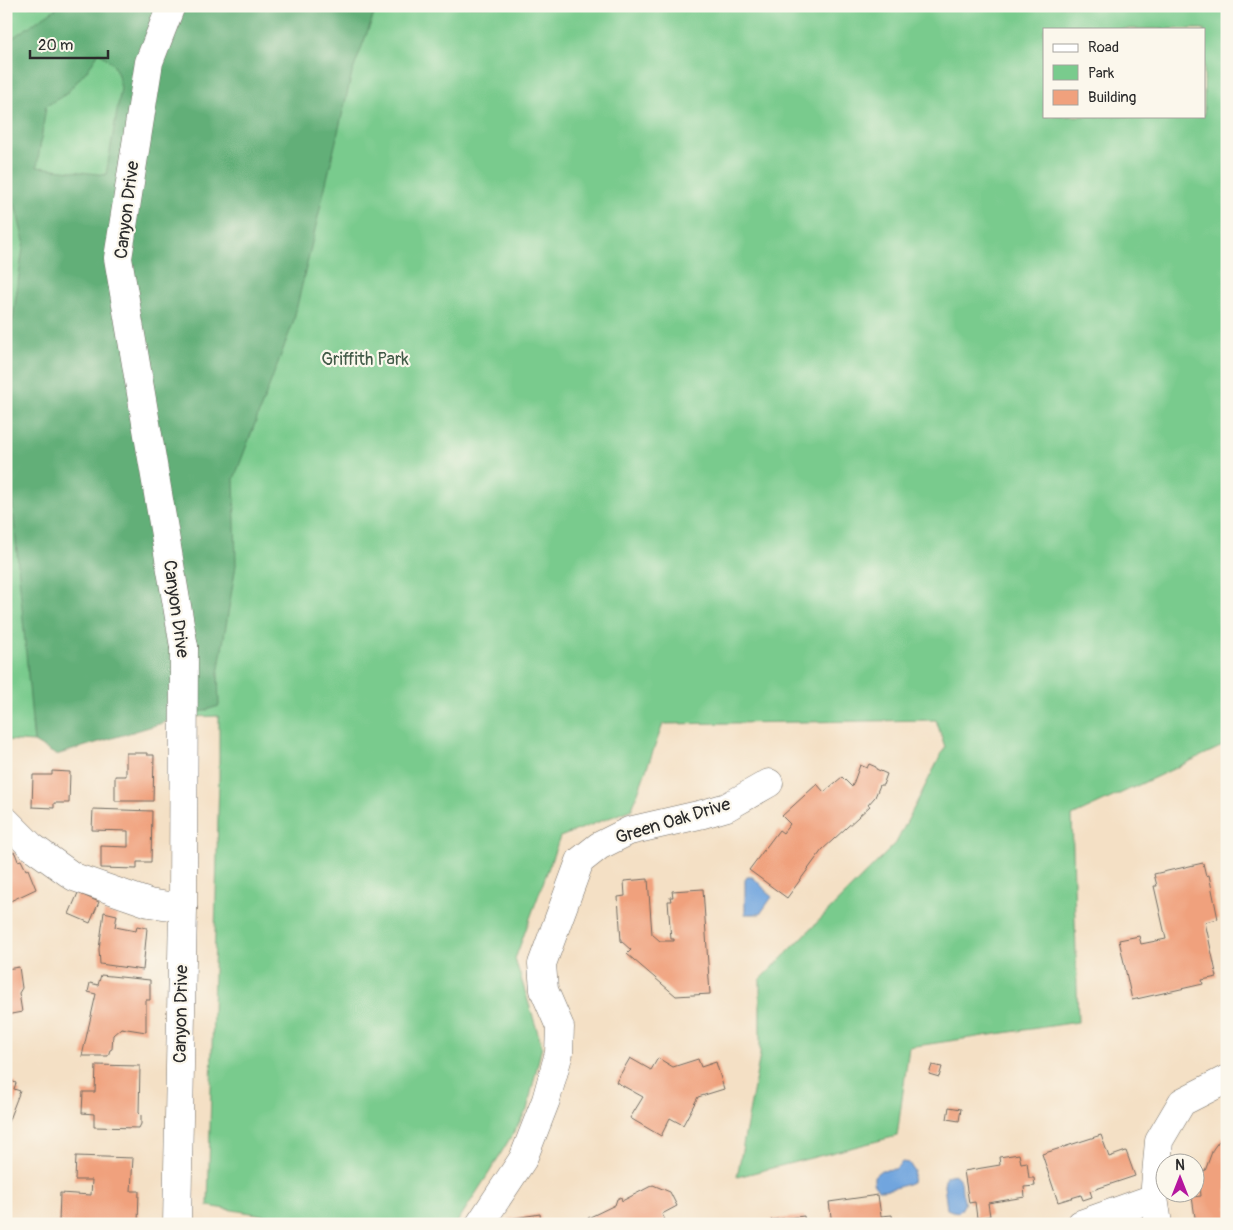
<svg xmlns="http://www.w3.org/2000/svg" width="1233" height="1230" font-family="Pangolin,sans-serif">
  <rect width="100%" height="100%" fill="#fbf7ec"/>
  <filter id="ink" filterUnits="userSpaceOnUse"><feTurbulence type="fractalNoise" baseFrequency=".02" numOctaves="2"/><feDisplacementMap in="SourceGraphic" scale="10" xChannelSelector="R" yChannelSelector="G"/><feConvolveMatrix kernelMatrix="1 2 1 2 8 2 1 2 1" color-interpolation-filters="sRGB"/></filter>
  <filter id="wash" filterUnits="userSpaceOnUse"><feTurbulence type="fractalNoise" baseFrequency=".0096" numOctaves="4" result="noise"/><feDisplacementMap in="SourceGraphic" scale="20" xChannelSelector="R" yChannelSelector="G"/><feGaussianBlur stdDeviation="1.12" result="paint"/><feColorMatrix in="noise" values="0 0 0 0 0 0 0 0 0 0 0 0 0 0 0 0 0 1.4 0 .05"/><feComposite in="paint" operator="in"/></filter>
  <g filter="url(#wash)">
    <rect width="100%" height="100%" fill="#f4e0c5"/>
    <path fill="#79cb8d" stroke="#527b5c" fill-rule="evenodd" d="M6,6H1227V744L1072,816L1078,1022L909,1047L897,1136L737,1177L760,1055V980L896,843L945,747L936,720L663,724L632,809L560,837L515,959L542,1046L527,1110L489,1173L456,1224H288V1219L208,1206L219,777V716L32,722L34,742L6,740ZM1044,29H1204V116H1044Z"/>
    <path fill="#62af78" stroke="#466d52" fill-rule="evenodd" d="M60,6H377L352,73L293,323L234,479L236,565L218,674L219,706L56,755L34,742L6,431V367L24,241L15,204L6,199V42ZM99,52L113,64L118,75L121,88L106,175L37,167L46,106L66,94L89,68Z"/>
    <path fill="#71a5de" stroke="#4e6884" d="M747,877H752L755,879L772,897L760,914H745V880Z
      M902,1162L909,1163L914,1171L912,1182C901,1187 890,1190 878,1190L874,1183V1176L881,1170L895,1169Z
      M954,1174C963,1181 961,1182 962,1192C964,1202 967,1203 959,1212L952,1211L947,1209L944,1185L946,1176Z"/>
    <g id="blocks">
      <path fill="#f0a17d" d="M126,753H147V755H154L153,801H115V776H126Z
        M869,764L876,767V769L887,774L883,785H880L875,797L868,805L870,806L822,850L787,898L749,870L779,830L783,833L790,824L782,816L817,784L824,792L842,777L852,787L860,765L867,768Z
        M52,771L70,772L69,803H54V808L32,807L33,775H52Z
        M93,809L152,811L151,862H137V869L101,868V846L128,847V831L92,830Z
        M6,849L15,853L18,861L21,860L26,870L28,869L36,889L6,903Z
        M1203,863L1206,876L1209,875L1218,919L1205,922L1217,977L1202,980L1203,984L1132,1000L1119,940L1139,936L1141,944L1166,939L1154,886H1157L1154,874Z
        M648,879L652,934L660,941H674V939H671L668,901H671L670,897H673L672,891L703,889L710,994L676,996L627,954L631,950L621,941L618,897L625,896L624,881Z
        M78,893L99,902L90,923L69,914Z
        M104,912L117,915L115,927L136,931L137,926L147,928L143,970L100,964L99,949Z
        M19,967L22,988L19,993L22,1012L6,1015V969Z
        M101,975L150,980V1000H146V1032L121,1028L113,1035L112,1049L110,1050L108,1056H82L96,994L88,992L90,983L98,985Z
        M630,1058L651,1070L658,1058L673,1067L698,1059L701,1067L716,1062L724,1089L698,1097L683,1125L670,1118L661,1136L630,1118L643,1097L616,1082Z
        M96,1065L140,1066L139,1113L141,1115V1124L139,1128L94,1127V1114L82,1113L83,1092H95Z
        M932,1065L942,1067L939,1077L929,1074Z
        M6,1079L16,1083L14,1089L20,1091L8,1122L6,1121Z
        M949,1107L961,1109L959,1121L947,1119Z
        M1227,1134V1224H1196L1192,1197L1201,1196L1200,1186L1202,1170L1205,1171L1213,1149L1219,1141Z
        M1101,1135L1109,1157L1126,1151L1135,1176L1090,1191L1092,1197L1083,1200L1081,1195L1058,1202L1042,1154Z
        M1019,1154L1021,1163L1027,1162L1029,1178H1034L1035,1186L1024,1187L1025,1197L988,1203L990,1216L977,1218L975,1202L969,1203L964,1171L1000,1165L999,1157Z
        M76,1156L133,1158L131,1191H139L138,1224L59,1223L60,1193L91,1195L92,1180H75Z
        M653,1185L670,1192L677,1206L662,1214L665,1220L657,1224H588V1218L615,1205L617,1199L621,1197L622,1201Z
        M878,1195L881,1216L892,1215L893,1224H832L829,1202Z
        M540,1214L541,1224H510L509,1219Z
        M804,1216L805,1224H772L771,1220Z"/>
    </g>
  </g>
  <g filter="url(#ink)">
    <use href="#blocks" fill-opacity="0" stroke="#716a61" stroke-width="1"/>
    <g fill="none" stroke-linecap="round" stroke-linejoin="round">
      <defs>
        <path id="street" d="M171,6L149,62L118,258L184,647
          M6,821L31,846L74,877L149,903L183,908
          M480,1224L523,1159L546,1100L559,1053L560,1027L544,990L542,964L580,861L599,846L629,831L703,814L727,807L769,783
          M1081,1224L1154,1198
          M1158,1224L1154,1198L1159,1141L1182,1102L1227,1079"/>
        <path id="secondary" d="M177,1224L183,908L184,647"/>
      </defs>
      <use href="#street" stroke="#716a61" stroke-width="29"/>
      <use href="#secondary" stroke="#716a61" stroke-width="29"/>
      <use href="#street" stroke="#fff" stroke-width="28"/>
      <use href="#secondary" stroke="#fff" stroke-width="28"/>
    </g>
  </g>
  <g text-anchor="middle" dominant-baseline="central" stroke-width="4.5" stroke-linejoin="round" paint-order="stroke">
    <g font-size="18" fill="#2b2b2b" stroke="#fbf7ec">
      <text transform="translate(127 210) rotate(-83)">Canyon Drive</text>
      <text transform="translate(176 609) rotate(82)">Canyon Drive</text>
      <text transform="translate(673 821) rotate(-17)">Green Oak Drive</text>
      <text transform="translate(181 1014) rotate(-89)">Canyon Drive</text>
    </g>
    <g font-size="18" fill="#425b48" stroke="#fbf7ec">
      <text x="365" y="359">Griffith Park</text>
    </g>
  </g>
  <rect width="1233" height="1230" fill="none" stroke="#fbf7ec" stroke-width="25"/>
  <rect x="1043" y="28" width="162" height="90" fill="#fbf7ec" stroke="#a8a59f"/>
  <rect x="1053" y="44" width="25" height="8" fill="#ffffff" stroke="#a8a59f"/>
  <text x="1088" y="52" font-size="15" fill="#2b2b2b">Road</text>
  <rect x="1053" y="65" width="25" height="15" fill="#79cb8d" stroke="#a8a59f"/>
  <text x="1088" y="78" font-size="15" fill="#2b2b2b">Park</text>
  <rect x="1053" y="90" width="25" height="15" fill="#f0a17d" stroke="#a8a59f"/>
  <text x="1088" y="102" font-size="15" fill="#2b2b2b">Building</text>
  <g transform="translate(1180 1178)"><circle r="24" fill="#fbf7ec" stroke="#a8a59f"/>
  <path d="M0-4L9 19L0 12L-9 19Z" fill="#b5179e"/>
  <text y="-8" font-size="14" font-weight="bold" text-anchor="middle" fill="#2b2b2b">N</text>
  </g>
  <path d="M30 50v8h78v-8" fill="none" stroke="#2b2b2b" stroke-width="2.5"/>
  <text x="38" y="50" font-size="15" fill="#2b2b2b" stroke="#fbf7ec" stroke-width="4" paint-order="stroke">20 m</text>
</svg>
